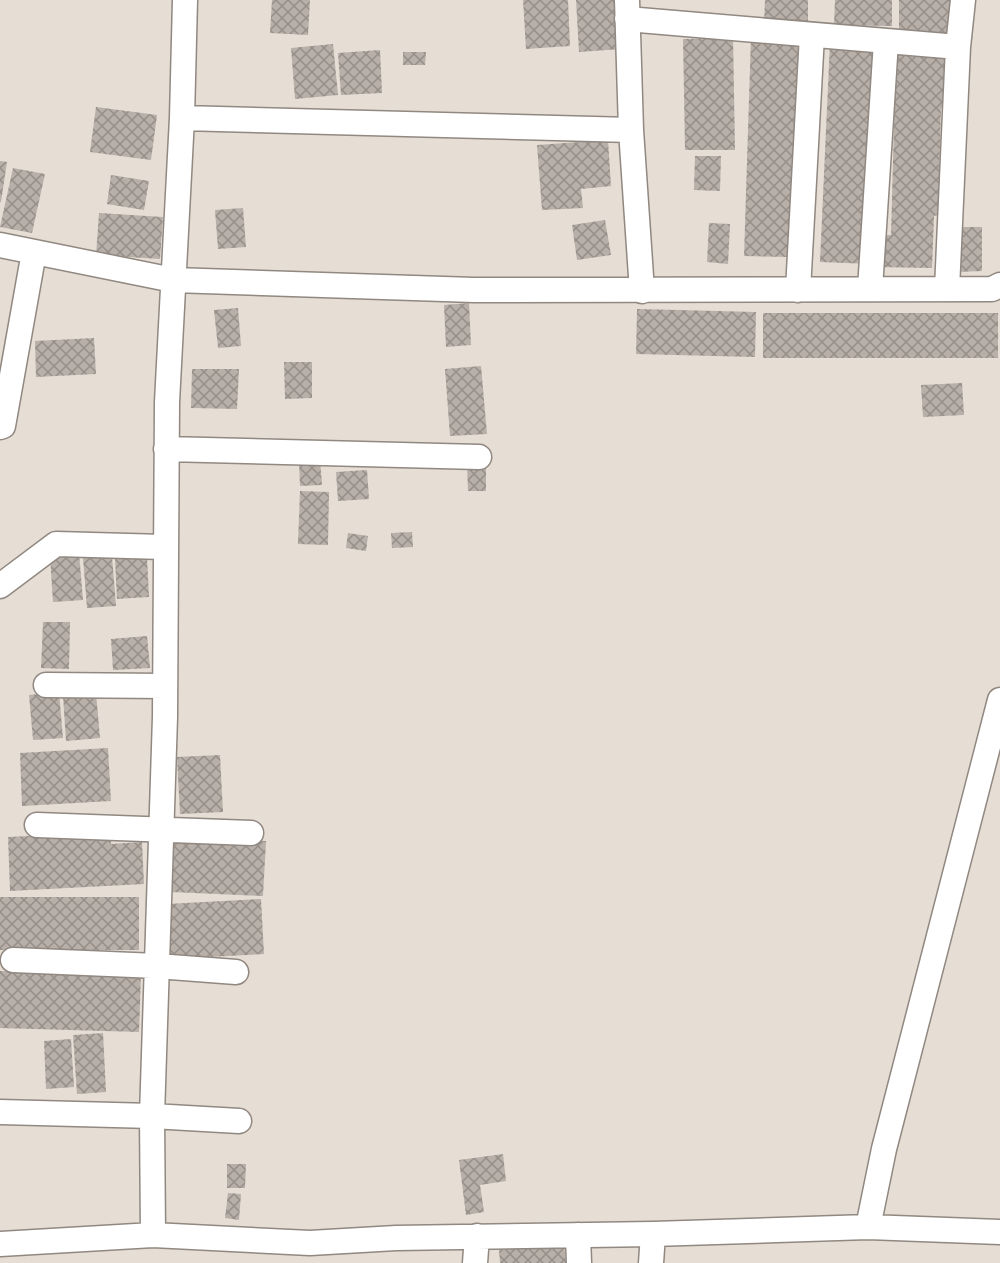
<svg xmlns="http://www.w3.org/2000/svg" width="1000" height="1263" font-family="'Space Grotesk',sans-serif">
  <defs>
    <pattern id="building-cross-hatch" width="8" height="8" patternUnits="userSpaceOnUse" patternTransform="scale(1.5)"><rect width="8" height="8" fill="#b8afa8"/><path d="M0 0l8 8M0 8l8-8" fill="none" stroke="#958e88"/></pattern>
  </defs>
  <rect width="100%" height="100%" fill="#e6ddd5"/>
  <path fill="url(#building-cross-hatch)" d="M272,0H310L308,35L270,33Z
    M523,0H568L570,46L526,49Z
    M576,0H618L621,49L579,52Z
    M765,0H808V23L764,22Z
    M835,0H892V26L834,25Z
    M899,0H951V35H899Z
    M751,36L802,37L795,203L790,202L788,257L744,256Z
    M733,38L735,150H685L683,39Z
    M830,42L879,44L870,264L820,262Z
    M333,44L338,95L295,99L291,48Z
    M380,50L382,93L341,95L338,53Z
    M896,51L947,52L946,108H941L938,215L934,216L932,268L874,267L875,235H891Z
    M403,52H426L425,65H403Z
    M96,107L157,115L151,160L90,152Z
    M608,140L611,186L581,189L583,208L542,210L537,145Z
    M695,156H721L720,191L694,190Z
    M0,161L7,162L1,202H0Z
    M13,168L45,174L32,233L0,227Z
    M111,175L149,181L144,210L107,204Z
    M243,208L246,247L218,249L215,210Z
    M99,213L163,217L160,259L96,255Z
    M605,220L611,255L577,260L572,225Z
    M709,223L730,224L728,264L707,262Z
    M956,227H982V271L957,272Z
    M469,303L471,345L446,347L444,305Z
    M238,308L241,346L218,348L214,310Z
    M637,309L756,312L755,357L636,354Z
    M763,313H998V358H763Z
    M94,338L96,374L36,377L35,341Z
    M284,362H312V398L285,399Z
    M481,366L487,434L450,436L445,369Z
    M192,369H239L237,409L191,408Z
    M962,383L964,415L923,417L921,385Z
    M320,460L322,485L300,486L299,461Z
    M467,466H486V491H468Z
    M367,470L369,499L338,501L336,472Z
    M300,491L329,492L328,545L298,544Z
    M412,532L413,547L392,548L391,533Z
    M348,533L368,536L366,551L346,548Z
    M79,553L83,600L53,602L50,556Z
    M112,556L116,606L87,608L83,558Z
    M147,557L149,597L117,599L115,559Z
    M43,622H70L69,669L41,668Z
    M147,636L150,668L113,670L111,639Z
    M59,692L63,738L33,740L29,695Z
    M96,693L100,738L66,741L63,696Z
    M108,748L111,801L22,806L20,753Z
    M220,755L223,812L180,814L177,757Z
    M111,832V844L142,842L144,884L10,891L8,837Z
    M174,837L266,841L263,896L171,892Z
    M0,897H139V950H0Z
    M261,899L264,954L170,959L167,904Z
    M0,971L141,975L139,1032L0,1028Z
    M103,1033L106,1092L77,1094L73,1035Z
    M71,1039L74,1087L46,1089L44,1041Z
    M503,1154L506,1181L480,1185L484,1212L466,1215L459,1160Z
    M227,1164H246L245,1188H227Z
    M228,1193L241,1194L239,1220L225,1218Z
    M564,1244L566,1263H500L499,1250Z"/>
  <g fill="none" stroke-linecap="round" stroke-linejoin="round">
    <defs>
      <path id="street" d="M627,0L631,130L642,291
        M627,19L958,47
        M182,118L631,130
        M0,245L173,280L474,290L992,289L1000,285
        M870,289L886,41
        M947,289L958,47L963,0
        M798,290L812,35
        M0,427L3,426L34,252
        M166,449L479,457
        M0,586L56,544L164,547
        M46,685L165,686
        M37,825L251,833
        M13,960L157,966L236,972
        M0,1112L152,1116L239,1121
        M868,1227L884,1149L1000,700
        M153,1235L152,1116L165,717L167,402L182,118L185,0
        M578,1235L579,1263
        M0,1244L153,1235L310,1243L396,1238L653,1234L868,1227L1000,1232
        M475,1263L477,1236
        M651,1263L653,1234"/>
    </defs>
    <use href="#street" stroke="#908881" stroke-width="27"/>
    <use href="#street" stroke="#fff" stroke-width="24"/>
  </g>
</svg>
